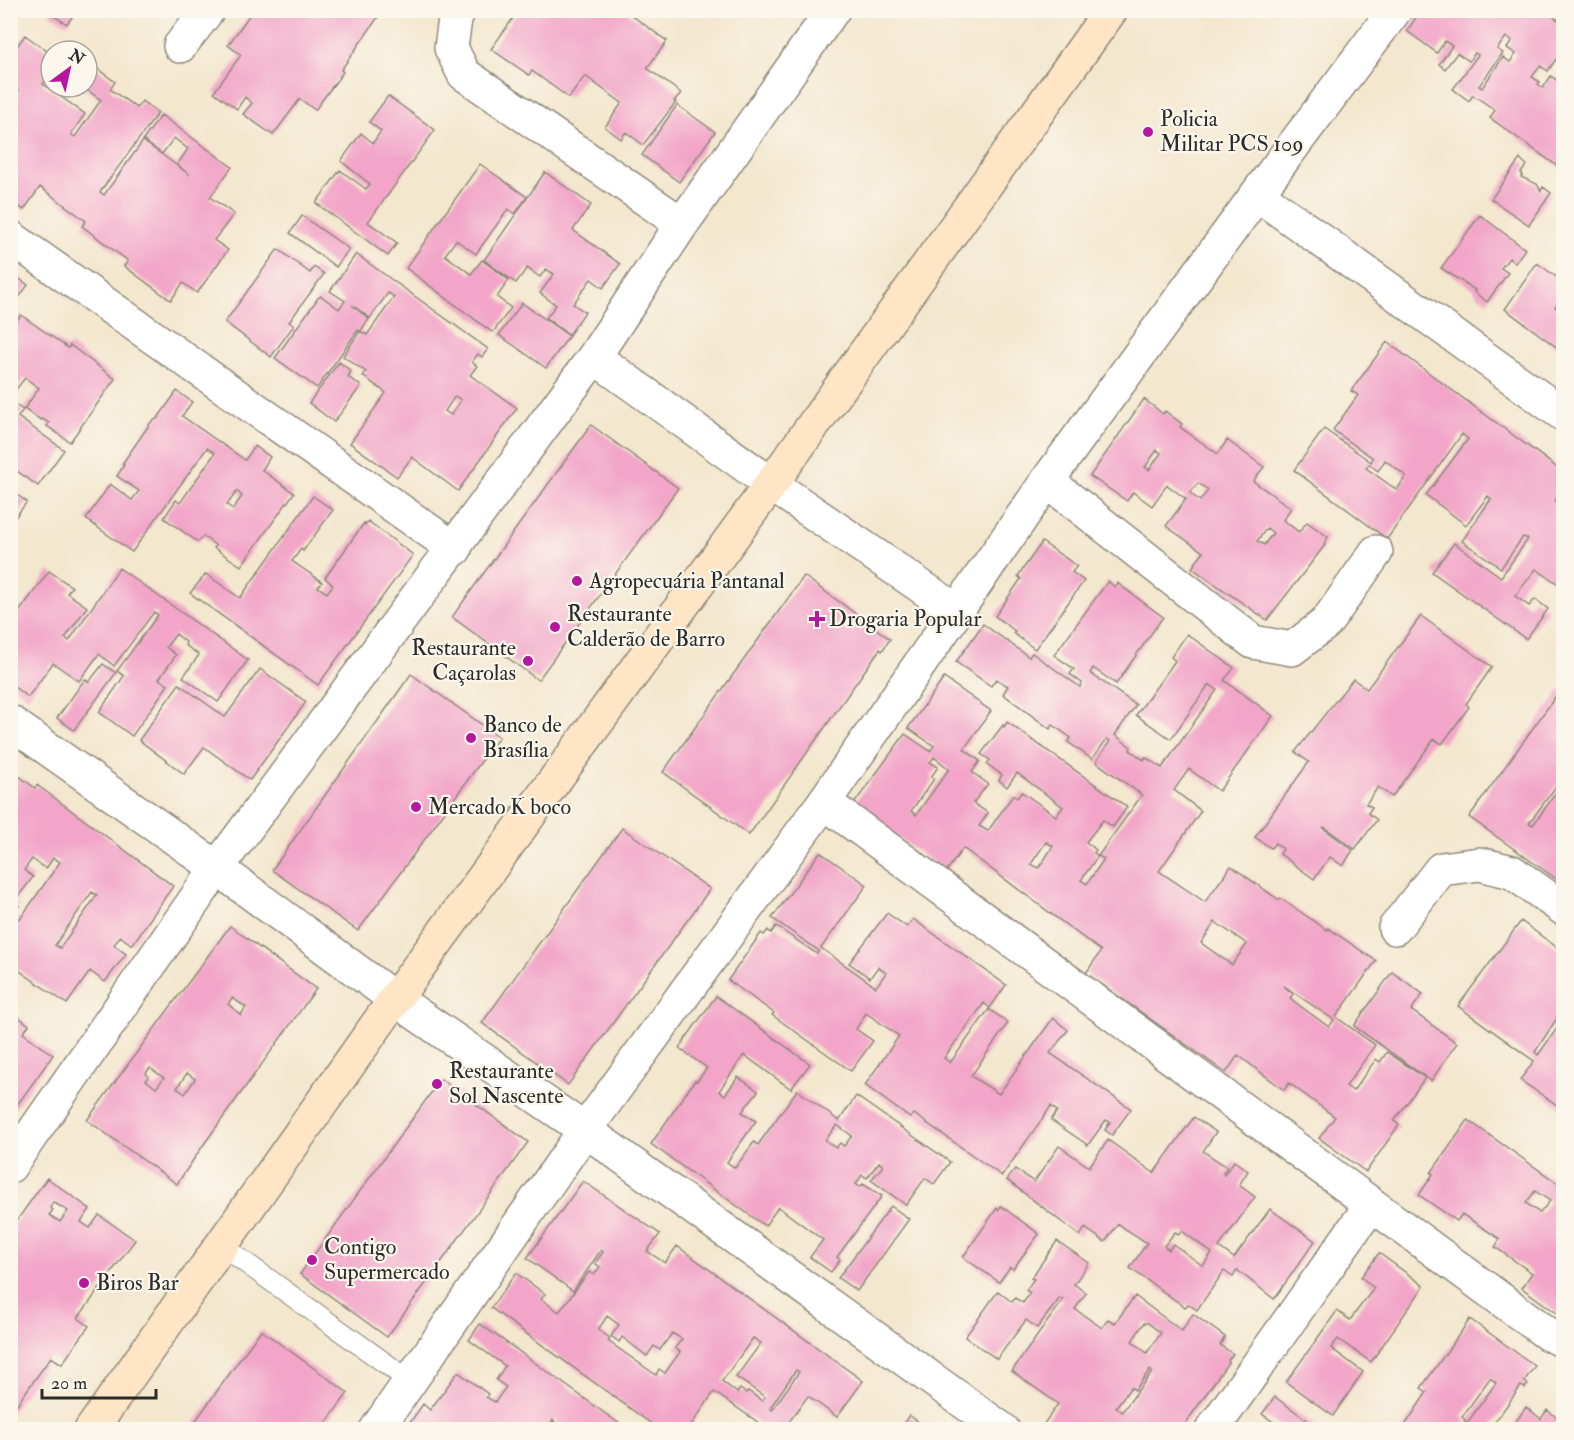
<svg xmlns="http://www.w3.org/2000/svg" width="1574" height="1440" font-family="'IM FELL Double Pica',serif">
  <rect width="100%" height="100%" fill="#fbf7ec"/>
  <filter id="ink" filterUnits="userSpaceOnUse"><feTurbulence type="fractalNoise" baseFrequency=".0167" numOctaves="2"/><feDisplacementMap in="SourceGraphic" scale="12" xChannelSelector="R" yChannelSelector="G"/><feConvolveMatrix kernelMatrix="1 2 1 2 8 2 1 2 1" color-interpolation-filters="sRGB"/></filter>
  <filter id="wash" filterUnits="userSpaceOnUse"><feTurbulence type="fractalNoise" baseFrequency=".008" numOctaves="4" result="noise"/><feDisplacementMap in="SourceGraphic" scale="24" xChannelSelector="R" yChannelSelector="G"/><feGaussianBlur stdDeviation="1.35" result="paint"/><feColorMatrix in="noise" values="0 0 0 0 0 0 0 0 0 0 0 0 0 0 0 0 0 1.4 0 .05"/><feComposite in="paint" operator="in"/></filter>
  <g filter="url(#wash)">
    <rect width="100%" height="100%" fill="#f3e7ce"/>
    <g id="blocks">
      <path fill="#f2a5c8" fill-rule="evenodd" d="M52,10H77L67,24L50,14Z
        M253,10H383L341,70L343,72L315,110L300,99L273,135L243,114L252,103L245,97L237,109L214,92L241,55L228,45Z
        M519,10H624L667,41L647,68L681,93L674,101L676,102L643,145L626,132L621,139L605,127L622,103L585,76L569,98L532,71L529,75L491,49Z
        M1421,10H1545L1563,24V49L1548,71L1540,66L1532,77L1540,82L1538,84L1543,88L1551,76L1556,80L1563,69V170L1490,118L1495,110L1473,95L1469,101L1453,89L1478,55L1475,53L1469,61L1457,53L1445,69L1439,64L1452,46L1445,41L1437,53L1407,31ZM1506,37L1512,41L1507,48L1516,54L1510,62L1503,57L1482,88L1479,86L1503,53L1497,49Z
        M25,35L51,54V73L43,84L85,114L71,134L75,137L101,100L83,87H87V61L115,82L110,89L137,108L142,101L158,113L100,192L104,195L143,141L190,175L177,165L188,149L174,138L162,154L143,140L161,115L232,167L210,197L234,214L214,240L228,250L197,293L183,283L171,300L169,299L124,266L128,261L82,226L86,221L40,187L24,210L10,201V104L19,91L10,85V56Z
        M388,96L435,130L368,222L397,243L388,256L316,203L340,170L366,189L370,184L341,161L361,133L373,143L381,131L369,122Z
        M677,105L715,132L679,182L642,155Z
        M1520,159L1527,165L1521,173L1523,175L1521,177L1537,184L1541,191L1543,187L1551,193L1529,225L1491,199Z
        M480,164L527,197L515,214L508,209L476,254L456,240L445,255L471,274L482,260L509,280L497,297L511,308L494,331L492,332L406,268Z
        M545,172L591,205L573,230L620,264L603,288L591,279L573,304L585,312L569,335L546,318L556,305L540,293L554,274L546,269L540,277L527,268L516,283L484,260Z
        M1480,215L1525,249L1515,263L1509,258L1501,268L1508,273L1487,302L1474,292L1475,290L1441,268Z
        M302,216L349,249L336,267L290,233Z
        M278,249L310,273L314,267L324,274L289,322L294,325L271,357L225,322Z
        M356,254L488,349L482,357L478,354L472,362L477,366L470,375L517,408L458,491L412,457L397,477L350,443L386,393L363,376L366,372L343,356L360,331L367,335L394,297L388,293L370,318L352,305L369,319L360,332L358,330L317,388L275,358L318,298L321,296L339,309L345,301L330,291ZM455,396L461,400L451,415L445,411Z
        M1537,263L1558,278L1563,271V295L1555,307L1563,313V352L1505,309Z
        M10,272L28,285L10,310Z
        M522,303L569,336L546,368L499,335Z
        M21,315L68,348L70,345L115,379L70,442L47,426L49,423L42,419L41,420L24,409L39,388L25,378L13,393L10,391V329Z
        M1387,342L1563,472V488L1555,501L1563,507V587L1536,569L1515,596L1529,606L1535,599L1548,609L1526,639L1432,572L1454,543L1501,577L1528,539L1523,537L1501,568L1462,541L1491,499L1488,496L1466,525L1426,495L1468,439L1462,434L1387,539L1294,470L1324,429L1371,462L1373,458L1333,430L1358,395L1351,391ZM1385,460L1406,476L1397,490L1366,468L1369,464L1378,471Z
        M339,362L351,371L348,377L361,386L334,422L309,403Z
        M177,391L192,402L182,416L245,460L255,446L270,457L262,470L294,493L241,566L214,548L216,546L203,536L198,542L164,518L176,500L180,503L215,453L207,448L132,552L86,519L110,484L132,500L139,491L117,476L124,465L122,464L151,422L158,418ZM237,491L242,496L233,509L227,505Z
        M1144,399L1163,414L1165,411L1182,424L1180,427L1218,454L1227,440L1261,465L1264,467L1253,481L1291,508L1283,520L1299,532L1307,522L1328,537L1324,544L1325,545L1267,620L1192,568L1203,552L1166,526L1186,499L1167,485L1152,506L1133,492L1127,501L1090,476ZM1157,450L1161,453L1149,470L1145,467ZM1198,483L1208,490L1200,501L1190,493ZM1267,528L1273,533L1264,545L1257,541Z
        M10,401L23,410L18,417L64,450L38,486L10,466Z
        M591,425L678,488L538,680L452,617Z
        M10,490L27,502L10,524Z
        M313,496L333,510L303,551L301,549L292,561L322,582L318,587L327,593L333,585L325,578L364,523L365,525L368,521L413,555L318,685L190,593L206,574L240,598Z
        M1042,542L1077,566L1072,572L1084,581L1035,649L1013,633L1015,631L995,616L1021,579L1018,576Z
        M119,568L248,660L218,702L183,677L199,655L185,645L186,642L176,634L166,647L176,655L159,679L168,685L132,736L99,712L124,676L117,671L158,615L154,612L114,666L99,654L79,681L53,663L28,697L10,684V624L49,571L72,587L67,593L87,607L65,638L69,641Z
        M804,576L890,639L882,651L880,649L749,835L663,772Z
        M1108,581L1115,587L1117,583L1163,617L1116,684L1093,668L1090,673L1136,705L1115,735L1131,747L1130,750L1144,760L1145,757L1162,768L1217,690L1209,684L1171,739L1136,715L1175,661L1171,657L1187,634L1234,668L1224,680L1273,716L1219,791L1189,769L1174,790L1201,811L1159,871L1205,902L1231,866L1279,900L1280,898L1327,930L1328,928L1376,961L1336,1017L1375,1045L1346,1086L1353,1091L1376,1059L1380,1062L1387,1052L1425,1078L1394,1121L1399,1125L1366,1172L1319,1138L1335,1117L1289,1083L1284,1090L1238,1055L1226,1073L1086,973L1101,951L963,848L946,872L853,805L905,734L930,751L934,746L908,728L944,678L991,711L964,749L980,761L972,772L988,784L973,803L988,813L979,826L988,831L1013,795L1017,798L1022,792L1056,816L1063,807L1017,773L1007,787L999,780L1002,775L987,764L990,760L981,754L1003,725L1004,727L1007,722L1127,807L1113,827L1103,820L1086,842L1096,850L1094,853L1098,856L1081,880L1087,884L1104,859L1098,856L1142,795L1096,762L1110,741L1107,739L1092,759L1068,742L1071,738L1053,725L1050,729L1003,694L1008,686L996,679L991,686L956,662L983,624L1029,657L1032,653L1080,687L1082,683L1070,674L1074,669L1054,655ZM934,757L949,769L916,815L911,811L934,779L931,777L938,767L930,762ZM1046,842L1053,846L1039,868L1031,864ZM1215,922L1247,944L1232,965L1201,943ZM1284,986L1334,1020L1329,1027L1296,1003L1290,998L1293,994Z
        M1421,616L1492,667L1466,704L1469,707L1442,744L1434,739L1392,797L1378,787L1366,804L1372,807L1368,813L1377,820L1355,849L1324,827L1323,828L1353,850L1343,866L1330,857L1314,879L1280,854L1283,849L1275,843L1271,848L1255,837L1309,762L1295,752L1353,679L1367,689Z
        M103,664L116,673L74,730L57,718L85,679L89,682Z
        M260,669L306,702L250,780L204,747L184,774L139,740L179,684L225,717Z
        M411,674L499,737L358,931L272,870Z
        M1561,689L1563,690V777L1529,823L1533,825L1563,783V881L1562,883L1469,817Z
        M19,776L35,788L37,785L173,886L132,945L120,936L114,945L126,954L105,982L90,971L67,1004L10,964V782L13,784ZM53,858L60,862L20,919L13,914L19,906L14,902L33,877L24,870L32,859L46,869ZM92,892L97,895L60,948L55,945Z
        M622,828L710,889L568,1085L482,1023Z
        M820,852L867,885L821,948L876,987L886,973L878,967L870,978L849,963L887,913L907,927L913,919L1006,985L990,1008L984,1003L944,1058L950,1063L989,1009L1008,1023L971,1076L999,1094L1053,1018L1068,1030L1050,1053L1131,1109L1112,1135L1105,1130L1110,1122L1106,1120L1088,1145L1051,1120L1057,1111L1051,1106L1002,1176L914,1114L910,1118L865,1085L899,1036L866,1013L856,1029L873,1041L851,1071L772,1015L774,1013L728,980L761,933L764,935L768,930L771,933L776,926L817,954L819,951L772,918Z
        M1521,921L1563,952V1009L1535,1052L1538,1055L1563,1020V1109L1520,1080L1534,1061L1458,1006Z
        M230,926L316,989L204,1144L177,1184L87,1120ZM232,998L246,1007L241,1015L228,1004ZM150,1068L164,1078L156,1088L146,1080L148,1076L146,1073ZM187,1073L195,1079L185,1094L177,1088Z
        M1392,972L1423,994L1411,1010L1457,1043L1431,1081L1354,1026Z
        M716,996L810,1064L791,1089L744,1055L719,1091L725,1095L738,1077L758,1091L742,1112L756,1121L727,1162L735,1168L754,1142L758,1145L797,1090L839,1121L856,1096L950,1162L934,1184L925,1178L906,1205L871,1180L883,1166L879,1162L867,1178L862,1175L856,1184L860,1187L863,1184L882,1196L837,1257L840,1260L831,1272L810,1257L823,1240L778,1207L765,1226L651,1144L695,1080L697,1081L707,1068L679,1048ZM837,1125L852,1136L844,1146L840,1143L836,1148L825,1140Z
        M13,1013L29,1025L23,1033L53,1055L10,1115V1016Z
        M441,1079L528,1142L387,1337L300,1274Z
        M1194,1117L1216,1132L1203,1151L1227,1167L1223,1173L1224,1175L1234,1161L1248,1171L1239,1185L1255,1197L1219,1247L1234,1258L1270,1209L1315,1241L1274,1299L1237,1270L1233,1277L1224,1271L1197,1310L1188,1304L1185,1307L1130,1268L1147,1243L1118,1224L1105,1242L1085,1228L1080,1236L1007,1180L1015,1169L1034,1182L1059,1146L1089,1167L1108,1140L1154,1173ZM1182,1231L1212,1253L1203,1266L1173,1244L1169,1250L1164,1246L1175,1232L1179,1234Z
        M1468,1120L1563,1187V1221L1562,1220L1558,1226L1563,1230V1308L1558,1314L1522,1288L1532,1273L1495,1247L1500,1239L1462,1214L1457,1221L1419,1195L1433,1174L1431,1173ZM1535,1191L1550,1201L1540,1213L1526,1203Z
        M47,1178L90,1209L81,1222L90,1228L99,1215L135,1240L78,1318L89,1326L62,1364L51,1357L10,1414V1230ZM53,1202L68,1211L60,1222L49,1215L53,1210L50,1208Z
        M583,1181L660,1234L647,1251L665,1263L677,1246L863,1381L837,1417L808,1396L783,1430H758L762,1425L714,1392L688,1430H660L491,1308L516,1273L545,1294L541,1299L559,1312L589,1272L594,1275L600,1267L595,1263L603,1252L601,1250L573,1291L527,1258ZM607,1316L619,1325L611,1336L619,1342L622,1337L647,1356L654,1346L660,1350L672,1333L682,1339L675,1348L680,1352L665,1373L659,1369L656,1375L608,1341L610,1338L598,1330ZM753,1338L761,1343L736,1377L765,1397L762,1401L748,1391L746,1393L740,1389L737,1393L722,1381ZM796,1370L799,1372L772,1410L770,1408Z
        M891,1206L909,1219L857,1291L838,1278Z
        M1001,1206L1039,1234L1013,1269L1010,1267L999,1282L963,1257L997,1208L998,1210Z
        M1057,1241L1089,1263L1074,1284L1086,1293L1075,1309L1102,1328L1108,1319L1115,1323L1135,1296L1182,1331L1193,1314L1225,1337L1220,1345L1233,1354L1228,1360L1229,1361L1181,1430H1049L1043,1425L1058,1404L1012,1371L1063,1300L1060,1298L1037,1328L1026,1320L997,1359L965,1337L998,1291L1012,1302L1015,1298L1023,1303L1030,1293L1026,1290L1034,1279L1031,1278ZM1144,1323H1148L1161,1333L1147,1353L1132,1341ZM1150,1370L1152,1372L1122,1412L1116,1407L1131,1387L1135,1390Z
        M1379,1253L1424,1286L1371,1362L1338,1339L1331,1348L1363,1372L1333,1416L1286,1382L1337,1311L1350,1320L1374,1288L1361,1277Z
        M1470,1319L1535,1366L1524,1381L1528,1384L1525,1388L1521,1386L1489,1430H1462L1496,1383L1490,1378L1462,1417L1466,1421L1460,1430H1402L1427,1392L1421,1388Z
        M480,1324L527,1357L628,1430H553L557,1424L553,1420L546,1430H405L423,1404L430,1410L458,1372L488,1394L486,1397L495,1402L506,1387L496,1380L505,1366L469,1340Z
        M261,1330L348,1393L321,1430H189Z
        M1275,1397L1321,1430H1285L1262,1414Z
        M1526,1407L1541,1419L1547,1410L1563,1422V1430H1510Z
        M909,1415L930,1430H899Z"/>
    </g>
  </g>
  <g filter="url(#ink)">
    <use href="#blocks" fill-opacity="0" stroke="#8f897c" stroke-width="1.5"/>
    <g fill="none" stroke-linecap="round" stroke-linejoin="round">
      <defs>
        <path id="lane" d="M221,1245L410,1381"/>
        <path id="street" d="M459,10L455,19L451,48L464,74L682,224
          M180,46L208,10
          M1257,194L1564,415
          M10,237L455,549
          M594,357L771,484L957,611
          M1047,481L1253,642L1292,649L1326,623L1376,552
          M10,722L217,868L395,999L585,1130L1003,1430
          M824,802L1548,1334L1564,1341
          M1395,928L1441,869L1480,864L1512,872L1564,909
          M10,1166L217,868L594,357L682,224L833,10
          M376,1430L585,1130L824,802L1047,481L1257,194L1395,10
          M1212,1430L1371,1205"/>
        <path id="secondary" d="M91,1430L395,999L771,484L1111,10"/>
      </defs>
      <use href="#lane" stroke="#8f897c" stroke-width="22"/>
      <use href="#street" stroke="#8f897c" stroke-width="36"/>
      <use href="#secondary" stroke="#8f897c" stroke-width="36"/>
      <use href="#lane" stroke="#fff" stroke-width="20"/>
      <use href="#street" stroke="#fff" stroke-width="33"/>
      <use href="#secondary" stroke="#fde5c5" stroke-width="33"/>
    </g>
  </g>
  <g fill="#b5179e" stroke="#fbf7ec" stroke-width="2">
    <circle cx="1148" cy="132" r="6"/>
    <circle cx="577" cy="581" r="6"/>
    <path d="M814 610h6v6h6v6h-6v6h-6v-6h-6v-6h6z"/>
    <circle cx="555" cy="627" r="6"/>
    <circle cx="528" cy="661" r="6"/>
    <circle cx="471" cy="738" r="6"/>
    <circle cx="416" cy="807" r="6"/>
    <circle cx="437" cy="1084" r="6"/>
    <circle cx="312" cy="1260" r="6"/>
    <circle cx="84" cy="1283" r="6"/>
  </g>
  <g text-anchor="middle" dominant-baseline="central" stroke-width="4.5" stroke-linejoin="round" paint-order="stroke">
    <g font-size="22" fill="#2b2b2b" stroke="#fbf7ec" text-anchor="start">
      <text x="1160" y="119">Policia<tspan x="1160" dy="25">Militar PCS 109</tspan></text>
      <text x="589" y="581">Agropecuária Pantanal</text>
      <text x="567" y="614">Restaurante<tspan x="567" dy="25">Calderão de Barro</tspan></text>
      <text x="829" y="619">Drogaria Popular</text>
      <text x="516" y="648" text-anchor="end">Restaurante<tspan x="516" dy="25">Caçarolas</tspan></text>
      <text x="483" y="725">Banco de<tspan x="483" dy="25">Brasília</tspan></text>
      <text x="428" y="807">Mercado K boco</text>
      <text x="449" y="1071">Restaurante<tspan x="449" dy="25">Sol Nascente</tspan></text>
      <text x="324" y="1247">Contigo<tspan x="324" dy="25">Supermercado</tspan></text>
      <text x="96" y="1283">Biros Bar</text>
    </g>
  </g>
  <rect width="1574" height="1440" fill="none" stroke="#fbf7ec" stroke-width="36"/>
  <g transform="translate(69 69) rotate(33)"><circle r="28" fill="#fbf7ec" stroke="#a8a59f" stroke-width="1.5"/>
  <path d="M0-4.5L10 22L0 15L-10 22Z" fill="#b5179e"/>
  <text y="-9" font-size="16" font-weight="bold" text-anchor="middle" fill="#2b2b2b">N</text>
  </g>
  <path d="M42 1389v9h114v-9" fill="none" stroke="#2b2b2b" stroke-width="3"/>
  <text x="51" y="1389" font-size="18" fill="#2b2b2b" stroke="#fbf7ec" stroke-width="4.5" paint-order="stroke">20 m</text>
</svg>
